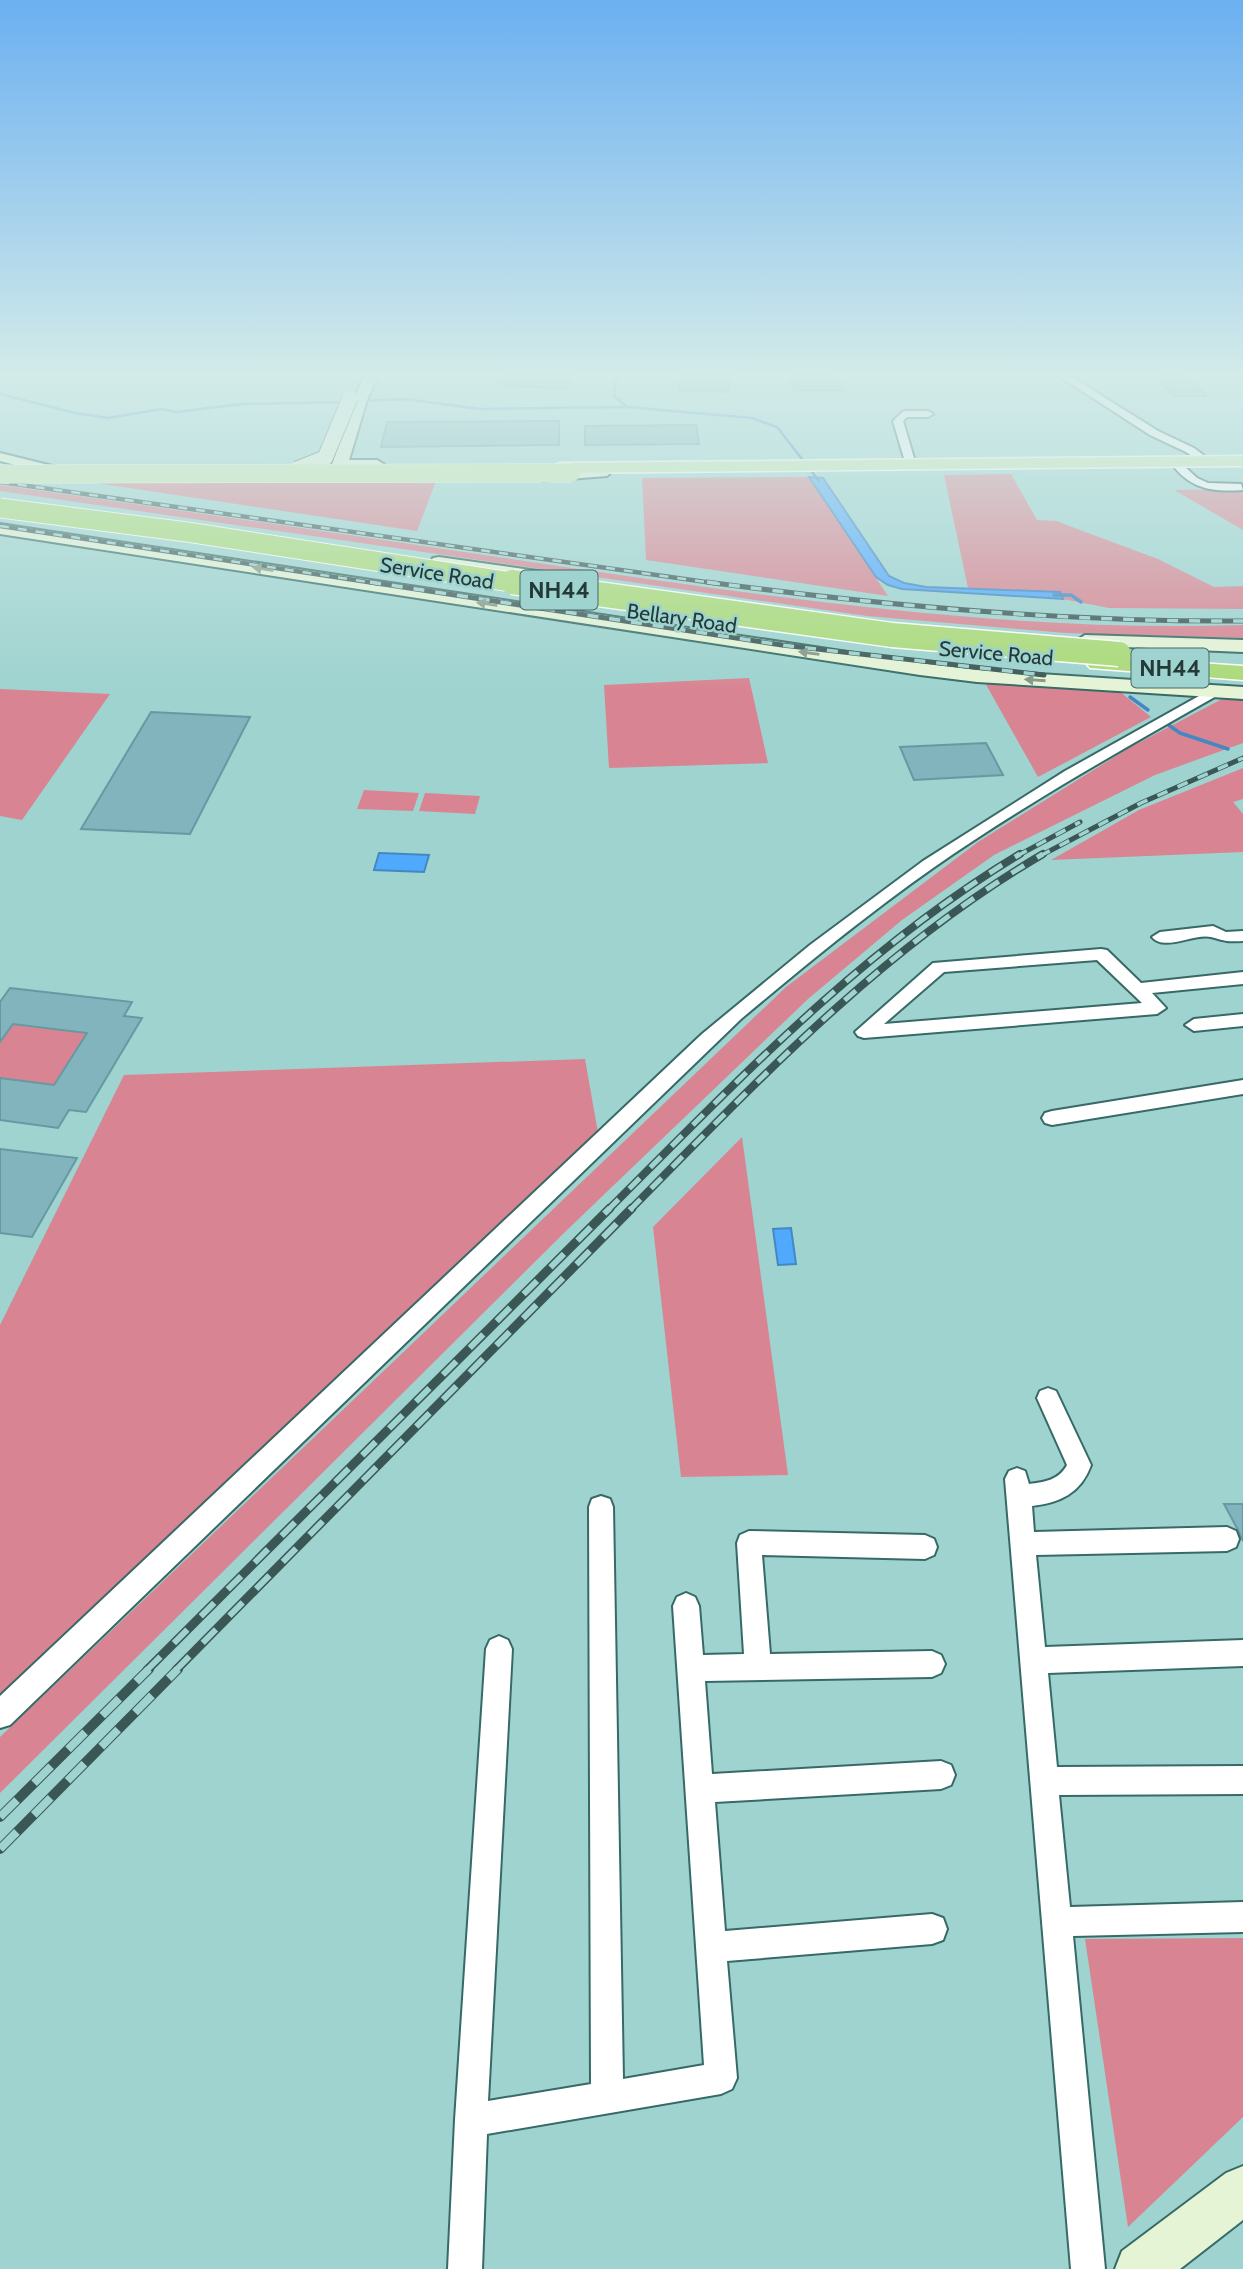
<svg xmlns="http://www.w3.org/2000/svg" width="1243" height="2269" font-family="Cabin,sans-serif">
  <rect width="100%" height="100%" fill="#9ed3cf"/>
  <path fill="#d98492" d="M1011,474L1037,520L1056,521L1158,559L1214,587L1243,586V609L1109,608L1063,599L1060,592L968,588L944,475Z
    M49,476L436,481L417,531Z
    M809,477L888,596L646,560L642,478Z
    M0,485C193,512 386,540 579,569C799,601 1020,632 1243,625V638L1066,633L867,616L0,491Z
    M1243,489V530L1174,490Z
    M749,678L768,763L609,768L604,685Z
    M984,681L1119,691L1151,717L1038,777Z
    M0,689L110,694L22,820L0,816Z
    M1224,698L1243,700V743L1155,775L994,855L902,920L808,999L567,1230L0,1793V1737L786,987L978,842L1129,748Z
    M1243,768V799L1233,802L1243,814V852L1051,860L1139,810Z
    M364,790L419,793L413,811L357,809Z
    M425,793L480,796L475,814L419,811Z
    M13,1024L87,1033L54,1085L0,1078V1042Z
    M585,1059L598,1133L0,1701V1325L124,1075Z
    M742,1137L788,1475L681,1477L653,1227Z
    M1243,1938V2117L1128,2227L1085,1939Z"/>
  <path fill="#51a9fe" stroke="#4488c3" stroke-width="2" d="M809,477L823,478L889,576L904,583L926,587L1060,592L1063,599L902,589L888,585L876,577Z
    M379,853H380L429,855L424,872L374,870Z
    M791,1228L796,1264L778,1265L773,1229Z"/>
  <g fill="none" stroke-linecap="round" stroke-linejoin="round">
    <path stroke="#4488c3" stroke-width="2.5" d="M617,374L614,396L627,407
      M0,394L75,413L108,418L162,409L176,412L242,404L344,402
      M361,401L405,399L480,409L627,407L752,418L777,427L819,481"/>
    <path stroke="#4488c3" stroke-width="3.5" d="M1054,595H1071L1081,602
      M1130,697L1148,710
      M1163,721L1180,733L1228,749"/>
  </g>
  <path fill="#81b4bd" stroke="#6699a2" stroke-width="2" d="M500,374H573L566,389L500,385Z
    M683,374H733L728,392L678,390Z
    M788,374H837L844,390H794Z
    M1161,374H1184L1207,396H1174L1156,378L1163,377Z
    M559,421V445L381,447L387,422Z
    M696,425L699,444L585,445V426Z
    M151,712L250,717L190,834L81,829Z
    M986,743L1003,775L914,780L900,747Z
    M10,988L132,1002L124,1016L142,1018L86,1112L69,1110L58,1128L0,1120V1078L54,1085L87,1033L13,1024L0,1042V1002Z
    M0,1149L77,1158L32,1237L0,1233Z
    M1224,1504H1243V1541L1238,1530Z"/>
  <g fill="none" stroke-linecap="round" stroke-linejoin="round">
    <defs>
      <path id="street" d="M1056,374H1067L1158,431L1194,448L1211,461L1202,463L1186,452L1150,435Z
        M904,411H928L933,414L928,417H907L903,421L916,465L911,468L906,465L893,421Z
        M1176,466H1184L1197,478L1208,483L1241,484L1243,490C1216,492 1193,490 1175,468Z
        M1215,687L1220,688V694C1123,749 1025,804 933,868C866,915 803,967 741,1019L10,1725L0,1728V1696L702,1034L810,945L923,861L1065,771Z
        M1213,926L1226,932L1243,931V941C1225,942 1226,941 1211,937C1194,933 1164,952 1152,937L1160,932Z
        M1101,949L1107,950L1141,983L1243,972V984L1152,993L1166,1008L1157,1014L864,1038L858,1036L855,1032L933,963ZM1097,960L1142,1003L884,1024L944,972Z
        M1243,1014V1026L1194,1031L1185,1025L1194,1019Z
        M1243,1080V1094L1052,1125L1045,1123L1042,1118L1045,1113L1052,1111Z
        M1048,1388L1056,1391L1091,1465C1081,1493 1060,1503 1032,1506L1034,1532L1227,1527L1236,1531L1239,1539L1236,1547L1227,1551L1036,1555L1045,1647L1243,1640V1666L1048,1673L1057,1767L1243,1766V1794L1059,1795L1070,1907L1243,1902V1932L1073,1936L1105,2269H1071L1005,1479L1009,1471L1017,1468L1025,1471L1029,1484C1045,1482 1059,1480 1067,1465L1037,1398L1040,1391Z
        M601,1496L610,1499L613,1507L623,2079L704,2065L673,1606L677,1597L686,1593L695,1597L699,1606L703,1655L744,1654L737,1543L740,1535L749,1531L925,1535L934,1539L937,1547L934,1555L925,1559L762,1555L770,1654L932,1651L941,1655L945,1664L941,1673L932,1677L705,1681L712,1774L941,1761L951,1765L955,1775L951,1785L941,1789L715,1802L725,1931L932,1914L943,1918L947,1929L943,1940L932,1944L727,1961L737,2078L732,2089L721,2094L487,2134L482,2269H448L455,2120L486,1649L490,1640L499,1636L508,1640L512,1649L488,2101L591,2084L589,1507L592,1499Z"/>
      <path id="secondary" d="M366,374H379L367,400L349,460H377L385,465L377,470L335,468L332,465L353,400Z
        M0,453L77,472L80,475L72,480L0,461Z
        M602,468L607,470L610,473L607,476L543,481L535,476L543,471Z
        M0,524L920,663L977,670L1243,687V699L977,682L920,675L0,534Z
        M439,557L545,572L554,577L545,582L433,566L431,562L433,558Z
        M1085,635L1243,640V652L1078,645L1076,641Z
        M1243,2166V2220L1180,2269H1115L1122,2251L1226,2173Z"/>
      <path id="primary" d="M1243,456V466L559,473L550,468L559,463Z"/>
      <path id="highway" d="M1098,656L1243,666V680L1090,668L1086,663L1090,658Z"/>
    </defs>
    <use href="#street" stroke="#376a66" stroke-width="4"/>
    <use href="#secondary" stroke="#376a66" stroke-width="4"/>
    <use href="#primary" stroke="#fff" stroke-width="3"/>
    <use href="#highway" stroke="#fff" stroke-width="3"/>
    <use href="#street" fill="#fff" fill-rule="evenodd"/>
    <use href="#secondary" fill="#e6f4d6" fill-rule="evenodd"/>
    <use href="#primary" fill="#cde9ad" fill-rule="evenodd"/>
    <use href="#highway" fill="#abda77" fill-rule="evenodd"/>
    <defs>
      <path id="rail-far4" d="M0,482L720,584
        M0,526L381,584"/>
      <path id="rail-far3" d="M370,582L782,645L1044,675
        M707,582C885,606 1063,622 1243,621
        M1017,856L1080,822
        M1040,856L1141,803L1243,758"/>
      <path id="rail-far2" d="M608,1210C737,1081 863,948 1020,854
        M630,1210C758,1080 884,947 1043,854"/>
      <path id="rail-far1" d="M147,1670L610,1208
        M176,1670L632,1208"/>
      <path id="rail" d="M0,1817L149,1669
        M0,1849L178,1669"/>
    </defs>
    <use href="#rail-far4" stroke="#3b5755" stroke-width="4.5"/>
    <use href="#rail-far3" stroke="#3b5755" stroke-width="5"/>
    <use href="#rail-far2" stroke="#3b5755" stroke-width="8"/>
    <use href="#rail-far1" stroke="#3b5755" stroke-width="9"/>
    <use href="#rail" stroke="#3b5755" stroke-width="10"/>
    <use href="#rail-far4" stroke="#9ed3cf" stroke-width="2.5" stroke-dasharray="9" stroke-linecap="butt"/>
    <use href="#rail-far3" stroke="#9ed3cf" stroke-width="3.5" stroke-dasharray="11" stroke-linecap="butt"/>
    <use href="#rail-far2" stroke="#9ed3cf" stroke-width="5" stroke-dasharray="15" stroke-linecap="butt"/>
    <use href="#rail-far1" stroke="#9ed3cf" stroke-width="6" stroke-dasharray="19" stroke-linecap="butt"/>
    <use href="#rail" stroke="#9ed3cf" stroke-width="8" stroke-dasharray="24" stroke-linecap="butt"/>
    <defs>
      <path id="secondary-bridge" d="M297,469L325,458L350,398"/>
      <path id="primary-bridge" d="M0,474L571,473"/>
      <path id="highway-bridge-far1" d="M0,508L187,532L523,584"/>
      <path id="highway-bridge" d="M512,582L892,635L1119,654"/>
    </defs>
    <use href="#secondary-bridge" stroke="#376a66" stroke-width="17" stroke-linecap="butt"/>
    <use href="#primary-bridge" stroke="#fff" stroke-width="19" stroke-linecap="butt"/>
    <use href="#highway-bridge-far1" stroke="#fff" stroke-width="21" stroke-linecap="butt"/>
    <use href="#highway-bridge" stroke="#fff" stroke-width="27" stroke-linecap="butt"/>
    <use href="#secondary-bridge" stroke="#e6f4d6" stroke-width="15"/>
    <use href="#primary-bridge" stroke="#cde9ad" stroke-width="18"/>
    <use href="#highway-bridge-far1" stroke="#abda77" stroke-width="19"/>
    <use href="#highway-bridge" stroke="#abda77" stroke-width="24"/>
  </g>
  <defs><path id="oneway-solid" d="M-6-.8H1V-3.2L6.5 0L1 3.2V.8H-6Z" transform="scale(1.75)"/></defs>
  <g fill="#859787">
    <use href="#oneway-solid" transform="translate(263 569) rotate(-171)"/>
    <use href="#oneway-solid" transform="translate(487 604) rotate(-171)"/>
    <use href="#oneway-solid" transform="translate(809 653) rotate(-172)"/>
    <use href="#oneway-solid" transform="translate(1035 680) rotate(-176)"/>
  </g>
  <linearGradient id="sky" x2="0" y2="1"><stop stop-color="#6bb0f1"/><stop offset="0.54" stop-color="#d3ebe9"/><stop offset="1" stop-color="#d3ebe9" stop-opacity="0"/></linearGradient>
  <rect width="1243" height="692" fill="url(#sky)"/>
  <g text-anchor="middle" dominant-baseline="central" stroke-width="5" stroke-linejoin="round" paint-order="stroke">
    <g font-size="21" fill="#243a38" stroke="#9ed3cf">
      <text transform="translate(437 573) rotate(9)">Service Road</text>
      <text transform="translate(682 618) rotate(8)">Bellary Road</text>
      <text transform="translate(996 653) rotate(5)">Service Road</text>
    </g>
    <g fill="#9ed3cf" stroke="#496865" stroke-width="2">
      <rect x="520.5" y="570.5" width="77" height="39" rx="5"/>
      <rect x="1131.5" y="648.5" width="77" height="39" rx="5"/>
    </g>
    <g font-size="23" font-weight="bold" fill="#243a38">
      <text x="559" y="590">NH44</text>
      <text x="1170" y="668">NH44</text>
    </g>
  </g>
</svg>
